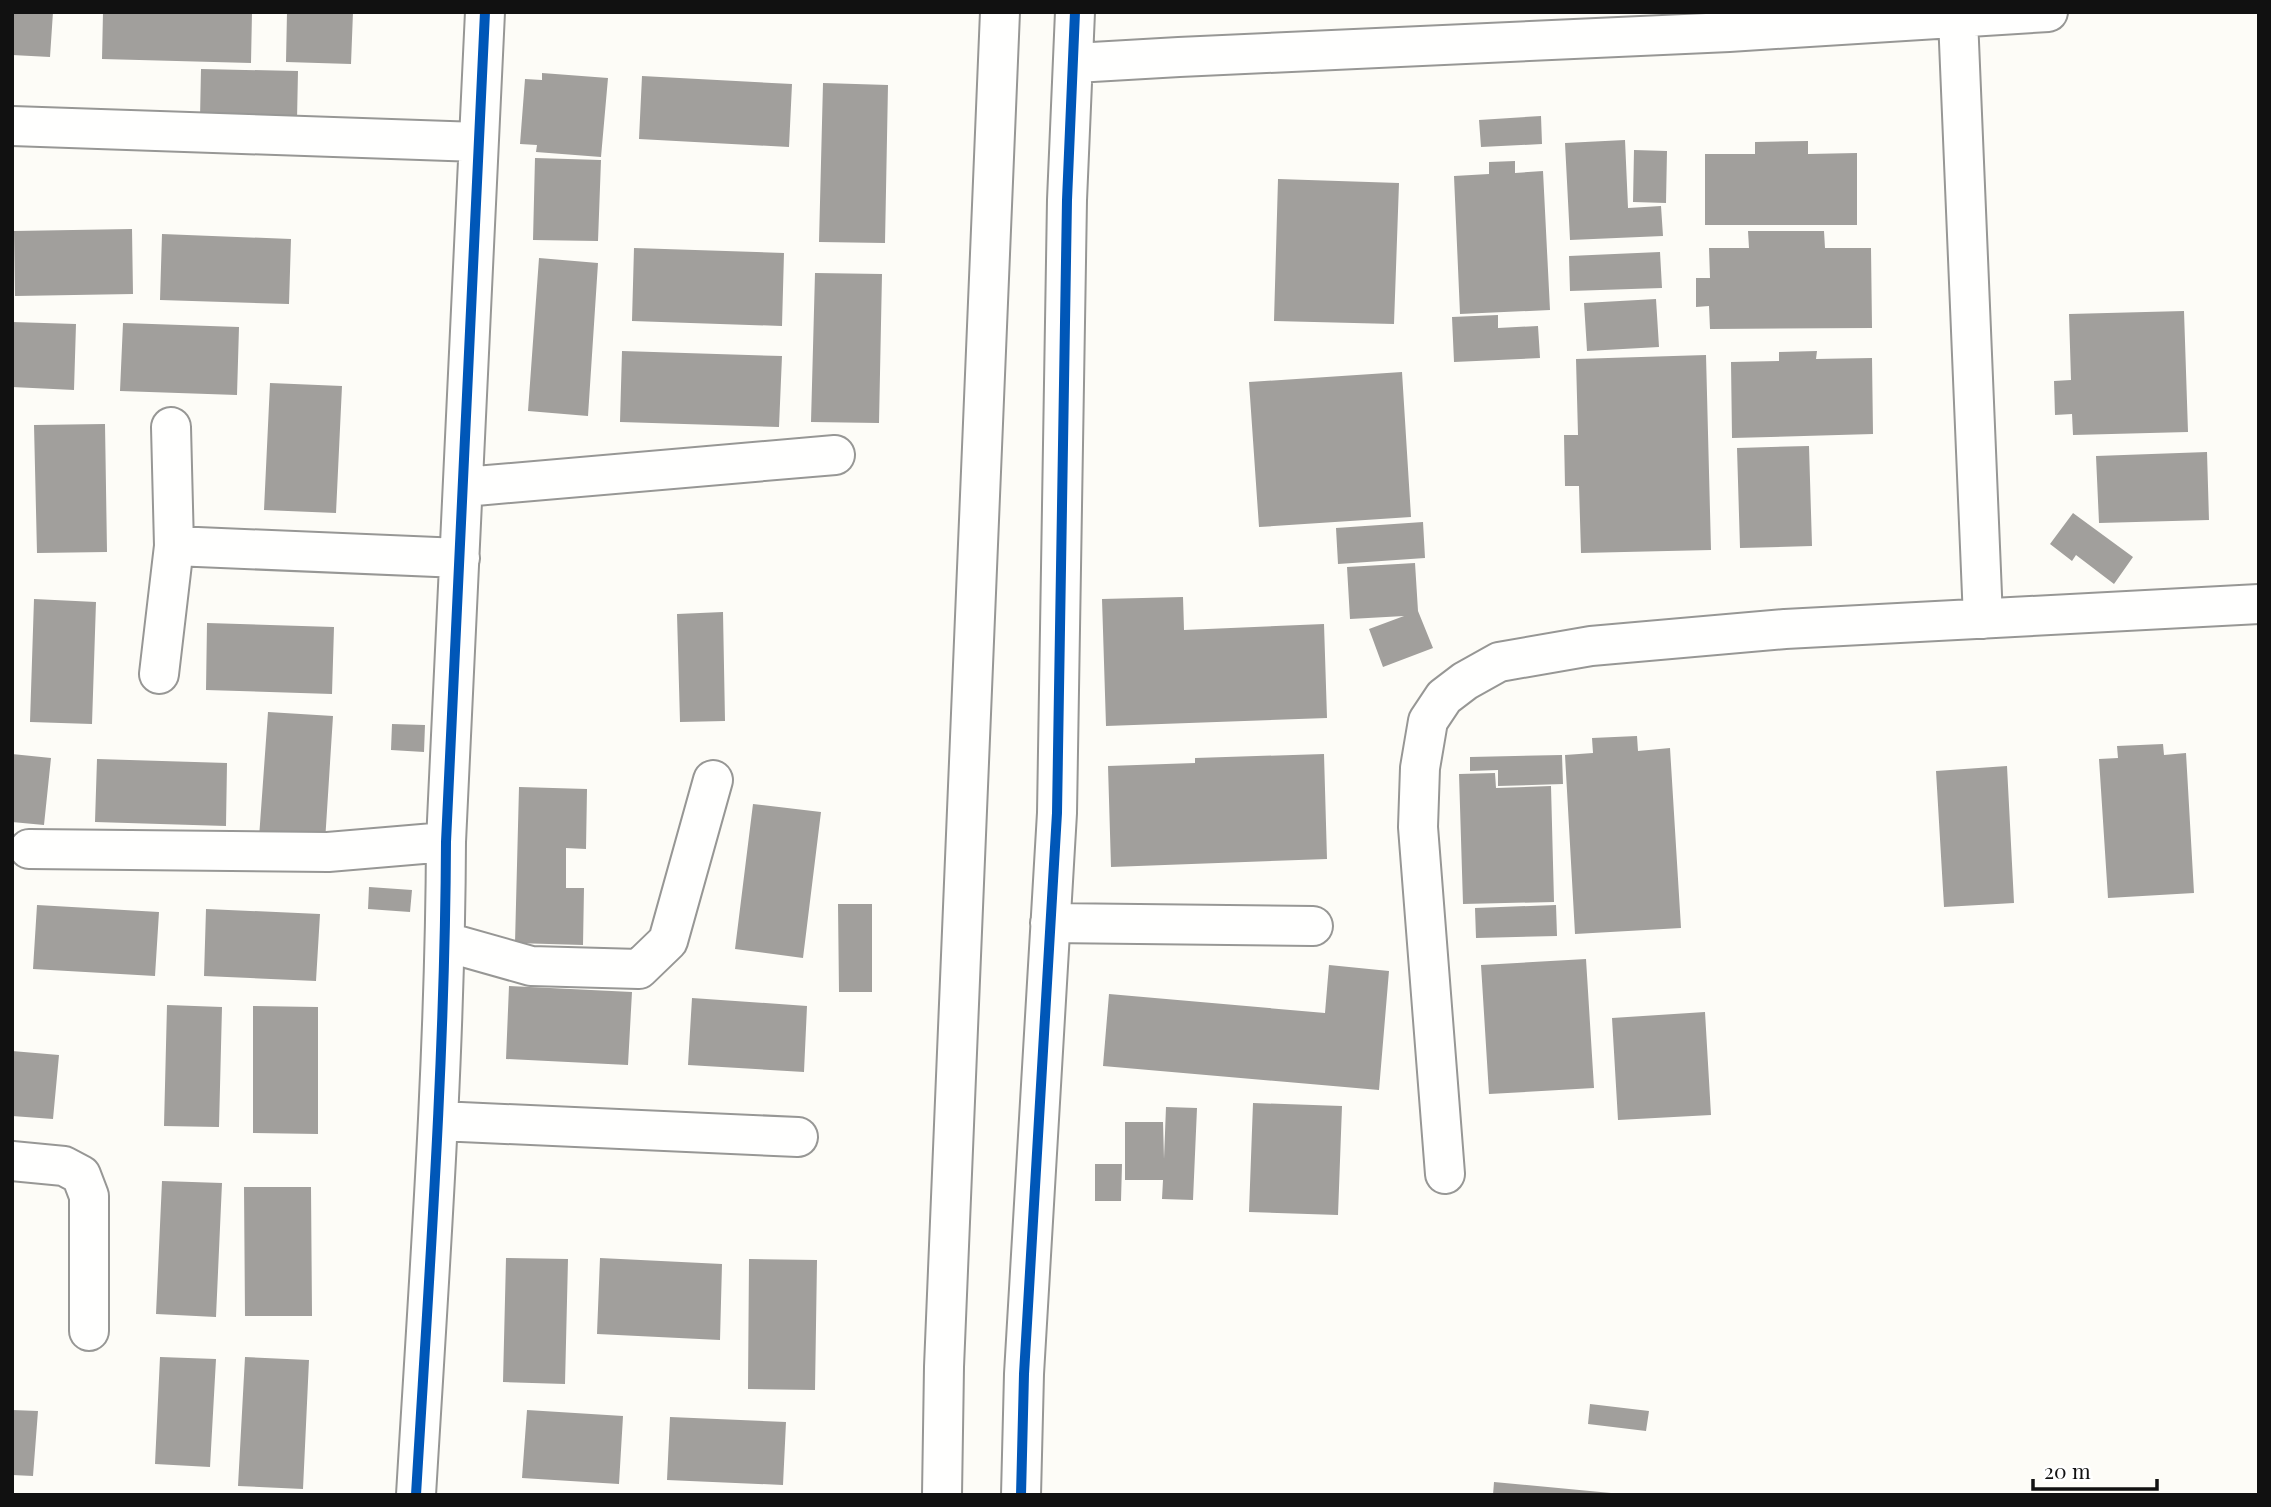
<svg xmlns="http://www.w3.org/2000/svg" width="2271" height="1507" font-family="'Playfair Display',serif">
  <rect width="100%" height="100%" fill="#fdfcf7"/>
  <path fill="#a19f9c" d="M12,12H53L50,57L12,55Z
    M103,12H252L251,63L102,59Z
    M287,12H353L351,64L286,62Z
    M201,69L298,71L297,120L200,118Z
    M542,73L608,78L601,157L536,152L537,145L520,144L525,79L542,80Z
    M642,76L792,84L789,147L639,139Z
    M823,83L888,85L885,243L819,242Z
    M1541,116L1542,144L1481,147L1479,120Z
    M1625,140L1628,208L1661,206L1663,236L1570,240L1565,143Z
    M1808,141V154L1857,153V225H1705V154H1755V142Z
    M1634,150L1667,151L1666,203L1633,202Z
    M535,158L601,160L598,241L533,240Z
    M1515,161V173L1543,171L1550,310L1460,314L1454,176L1489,174V162Z
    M1278,179L1399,183L1394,324L1274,321Z
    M132,229L133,294L15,296L14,231Z
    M1748,231H1824L1825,248H1871L1872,328L1710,329L1709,306L1696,307V278H1710L1709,248H1749Z
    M162,234L291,239L289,304L160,300Z
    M634,248L784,253L782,326L632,321Z
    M1660,252L1662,288L1570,291L1569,256Z
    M539,258L598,263L588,416L528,411Z
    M815,273L882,274L879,423L811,422Z
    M1656,299L1659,347L1587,351L1584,303Z
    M2184,311L2188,432L2073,435L2072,414L2055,415L2054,381L2071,380L2069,314Z
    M1498,315V328L1538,326L1540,358L1454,362L1452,317Z
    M12,322L76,324L74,390L12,387Z
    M123,323L239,327L237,395L120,391Z
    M622,351L782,356L779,427L620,422Z
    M1817,351L1816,359L1872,358L1873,434L1732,438L1731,362L1779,361V352Z
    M1706,355L1711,550L1581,553L1579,486H1565L1564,435H1578L1576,359Z
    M1402,372L1411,517L1259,527L1249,382Z
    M270,383L342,386L336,513L264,510Z
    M105,424L107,552L37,553L34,425Z
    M1809,446L1812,546L1740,548L1737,448Z
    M2207,452L2209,520L2099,523L2096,456Z
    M2073,513L2133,557L2114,584L2076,555L2072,561L2050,544Z
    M1423,522L1425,558L1338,564L1336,528Z
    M1415,563L1418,611L1433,648L1383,667L1369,629L1404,616L1350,619L1347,567Z
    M1183,597L1184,630L1324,624L1327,718L1106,726L1102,599Z
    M34,599L96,602L92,724L30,722Z
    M723,612L725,721L680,722L677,614Z
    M207,623L334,627L332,694L206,690Z
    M268,712L333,716L325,842L259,838Z
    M392,724L425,725L424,752L391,750Z
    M1637,736L1638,751L1670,748L1681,928L1575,934L1565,755L1593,753L1592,738Z
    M2163,744L2164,755L2186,753L2194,893L2108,898L2099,759L2118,758L2117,746Z
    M12,754L51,758L44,825L12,822Z
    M1324,754L1327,859L1111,867L1108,766L1195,763V758Z
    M1562,755L1563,784L1498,786V770L1470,771V757Z
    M97,759L227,763L226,826L95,822Z
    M2007,766L2014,903L1944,907L1936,771Z
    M1495,773L1496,788L1551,786L1554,902L1463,904L1459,774Z
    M519,787L587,789L586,849L566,848V888H584L583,945L515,943Z
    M753,804L821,812L803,958L735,949Z
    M369,887L412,890L410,912L368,909Z
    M838,904H872V992H839Z
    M37,905L159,912L155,976L33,969Z
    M1556,905L1557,936L1476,938L1475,908Z
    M206,909L320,914L316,981L204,976Z
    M1586,959L1594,1088L1489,1094L1481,965Z
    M1329,965L1389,971L1379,1090L1103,1066L1109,994L1325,1013Z
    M509,986L632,992L628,1065L506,1059Z
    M692,998L807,1006L804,1072L688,1065Z
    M167,1005L222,1007L219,1127L164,1126Z
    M253,1006L318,1007V1134L253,1133Z
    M1705,1012L1711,1115L1618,1120L1612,1018Z
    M12,1051L59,1055L53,1119L12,1116Z
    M1253,1103L1342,1106L1338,1215L1249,1212Z
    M1166,1107L1197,1108L1193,1200L1162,1199L1163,1180H1125V1122H1163L1164,1159Z
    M1095,1164H1122L1121,1201H1095Z
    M162,1181L222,1183L216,1317L156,1314Z
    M244,1187H311L312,1316H245Z
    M506,1258L568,1259L565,1384L503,1382Z
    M600,1258L722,1264L720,1340L597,1334Z
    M749,1259L817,1260L815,1390L748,1389Z
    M160,1357L216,1359L210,1467L155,1464Z
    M245,1357L309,1360L303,1489L238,1486Z
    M1590,1404L1649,1411L1646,1431L1588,1424Z
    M12,1410L38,1411L33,1476L12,1475Z
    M527,1410L623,1416L619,1484L522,1478Z
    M670,1417L786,1422L783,1485L667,1480Z
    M1494,1482L1611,1493V1495H1493Z"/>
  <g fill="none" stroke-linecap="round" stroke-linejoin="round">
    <defs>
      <path id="minor" d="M1958,18L1983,619
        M1075,63L1179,57L1729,32L2048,12
        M12,126L478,142
        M464,487L835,455
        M174,546L460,558
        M159,674L174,546L171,427
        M29,849L328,852L446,842
        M1050,923L1313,926
        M446,942L531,966L639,969L668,941L713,780
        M439,1121L798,1137
        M12,1161L64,1166L81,1175L89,1196V1331
        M1445,1174L1418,827L1420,768L1428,721L1444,697L1465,681L1499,662L1591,646L1785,629L2259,604
        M416,1495C429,1277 445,1060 446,842L485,12
        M942,1495L944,1367L1000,12
        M1021,1495L1024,1374L1057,813L1067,200L1075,12"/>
    </defs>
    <use href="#minor" stroke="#979795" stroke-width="42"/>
    <use href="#minor" stroke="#fffffe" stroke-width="38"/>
    <defs>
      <path id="cycleway" d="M416,1495C429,1277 445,1060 446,842L485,12
        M1021,1495L1024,1374L1057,813L1067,200L1075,12"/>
    </defs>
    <use href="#cycleway" stroke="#fff" stroke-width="15"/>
    <use href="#cycleway" stroke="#0057b8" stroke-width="10"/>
  </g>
  <rect width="2271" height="1507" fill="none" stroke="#111111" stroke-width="28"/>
  <path d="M2033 1479v10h124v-10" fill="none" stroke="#111111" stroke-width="3.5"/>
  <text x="2044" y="1479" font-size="21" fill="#111111" stroke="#ffffff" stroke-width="5" paint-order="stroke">20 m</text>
</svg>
